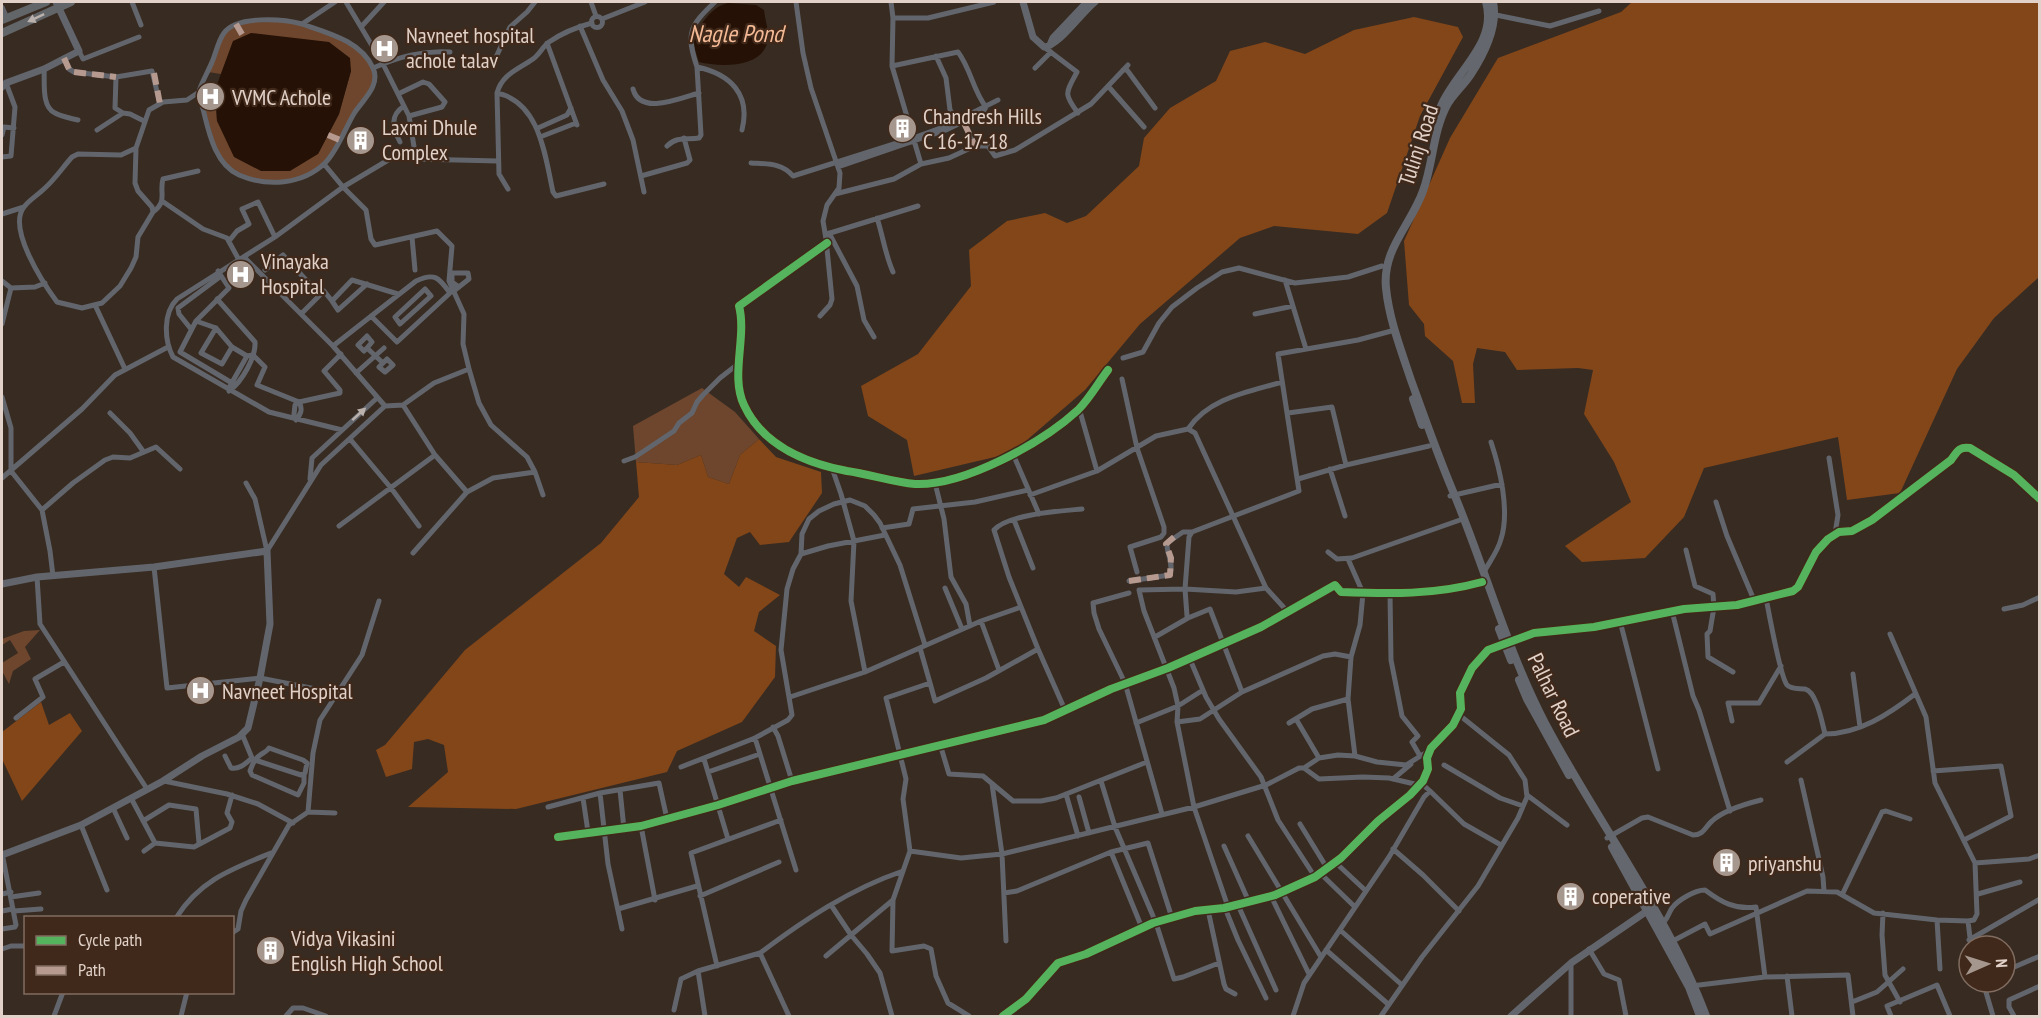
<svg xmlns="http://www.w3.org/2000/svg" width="2041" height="1018" font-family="'PT Sans Narrow',sans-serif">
  <rect width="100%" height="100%" fill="#382b22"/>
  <path fill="#6d462d" d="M252,20L297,23L350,42L366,57L376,78L324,164L299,179L278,183L240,175L230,169L216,149L204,105L216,106L217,121L318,154L339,114L351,71L233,42L221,74L208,72L224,32Z
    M702,388L735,412L759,439L740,455L729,484L708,477L701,455L677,465L636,462L633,426Z
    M40,630L25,647L31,659L13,671L9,684L2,671V663L18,653L10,640L2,645V639L24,631Z"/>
  <path fill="#824619" d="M1632,2H2039V277L1994,318L1957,369L1900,493L1847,500L1838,437L1704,468L1684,517L1645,558L1582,562L1565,546L1631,502L1614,462L1584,414L1593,370L1578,368L1517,370L1505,352L1477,348L1473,364L1475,403H1462L1453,361L1425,336L1424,324L1409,305L1404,241L1450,138L1498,58L1621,12Z
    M1414,17L1458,27L1463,37L1420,116L1387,213L1358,234L1274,226L1240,238L1140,324L1085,390L1012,453L914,476L907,440L868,416L861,386L918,354L971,286L969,250L1007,221L1045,213L1067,223L1086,216L1139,166L1144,138L1170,108L1216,81L1230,51L1265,42L1305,54L1354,30Z
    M759,439L776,457L821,472L822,493L789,542L760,545L750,532L737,538L724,574L739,587L746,577L780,595L759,612L754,631L776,646L775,677L742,722L677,751L667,772L516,809L408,807L448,772L444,745L428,739L414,742L412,769L386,777L376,750L385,745L465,650L601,543L639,497L636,462L677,465L701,455L708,477L729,484L740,455Z
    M41,702L49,725L70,713L82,731L22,801L2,759V732Z"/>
  <path fill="#251105" d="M728,3L756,5L764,10C765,19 769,31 768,39C764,69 720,67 699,62L692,40C700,25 711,7 728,3Z
    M251,33L329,42L350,58L351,71L339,114L318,154L290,171H261L234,157L217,121L215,90L233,41Z"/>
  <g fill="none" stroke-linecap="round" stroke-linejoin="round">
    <path stroke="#62666c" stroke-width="5" d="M132,2L141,25
      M346,2L383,64L409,116L416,159L498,161
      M591,2L596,16
      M715,2C689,26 686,34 697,67C730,74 751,94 742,130
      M796,2L803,53L811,88L840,173L839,188L827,205L823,221L826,239L832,299L830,305L820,316
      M891,2L893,18L892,66L921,164
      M2,7L7,18
      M1491,14L1550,26L1599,11
      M591.5 22a5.5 5.5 0 1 1 11 0a5.5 5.5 0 1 1-11 0Z
      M893,18H928L994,2
      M602,19L645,2
      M302,24C328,33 361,41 373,68C381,85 363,100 355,112C345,128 338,150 325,163C302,185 267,187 239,175C215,164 209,133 203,109C202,105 199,97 199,92C200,85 209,70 212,62C216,53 218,41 224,33C236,15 284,19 302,24L335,2
      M580,26L603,80L622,111L633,140L644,192
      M361,27L384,2
      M547,43L577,125
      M1044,47L1077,72C1066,93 1063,93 1078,113
      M79,51L83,59L139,37
      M497,55L510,27L527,12L535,2
      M936,56L946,78L950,110L959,123
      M64,58L69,69L74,72L116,77
      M892,66L958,52C971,69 973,91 986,107
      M373,68C399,57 422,50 450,52
      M1035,68L1051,52
      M44,69C45,81 41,107 55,113C62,117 70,118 78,120
      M1123,70H1127L1155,108
      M1108,86L1144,127
      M633,89C640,116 681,98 699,93
      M497,93C540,102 545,156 553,192L556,196L604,184
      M398,94L423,82L429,84L445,102L442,107L409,116
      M123,113L115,108L116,77L152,71L160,104
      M964,123L975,146
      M538,128L567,115L571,108
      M97,130L123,113L130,114L144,121
      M2,135L4,127L14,128
      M540,137L576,123
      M400,142C393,128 389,116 404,106
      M667,146C677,136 687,140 699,138L701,135L697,67
      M136,148L135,183L138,191L152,207L153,212L138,237L136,257L131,268L120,286L102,303L82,308L57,302C43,283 7,228 24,207C29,200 38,195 45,188C55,179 63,167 72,157L78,154L121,155L136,148L149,110L163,102L187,100L199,92
      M400,153L343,187L366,210L371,239L375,245L437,231L452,246L449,281L464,314L463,344L469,369
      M2,157L11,156L15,107L6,83
      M751,163C768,164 782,163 793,176L913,138L946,126L998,100
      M324,164L343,187L275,237L177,299C163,313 164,340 173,357L269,412L342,430
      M838,167L946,130L983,112L986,107
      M641,176L687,163L690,160L684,138
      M508,189L499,174L497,93C502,74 519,69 533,59C540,54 543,46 549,42C562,33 577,27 592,23
      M835,194L894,179L921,164L949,158L975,146H988L995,156L1015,150L1091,104L1128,65
      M162,201L203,229L227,238L239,260
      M153,212C168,201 159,193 163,179L198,171
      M2,214L24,207
      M877,218C883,236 885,254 893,272
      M829,233L857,286L864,320L874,337
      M827,234L918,206
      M412,237L415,270
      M229,241L237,231L249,224L242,209L258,202L275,237
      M827,243L739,306C747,337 730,376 744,405C763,446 805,463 847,471C869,474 893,482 915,484C964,486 1042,443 1078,410C1090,398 1098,383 1108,370
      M244,257L333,346L385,406
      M265,270L283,255L320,295
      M218,271L229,288L196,321L180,352L232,383
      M1285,280L1306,349
      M2,281L11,288L35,287L45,283
      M425,289L431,296L400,324L395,317Z
      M455,290L469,279L468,273H452V282L459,287
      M217,299L255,342C256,357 242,382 229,391
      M332,301L338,310L367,284
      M95,305L125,369
      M301,314L324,291L332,301L352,280L398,294
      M1255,314L1293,306
      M196,321L216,328L232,347L222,364L201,353L216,328
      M2,324L11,288
      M191,329L179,314L178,308L221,276
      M333,346L416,281C435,272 439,278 450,293L397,342L371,316
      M232,347L247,356
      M367,348L372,342L367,336L358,345L364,351L367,348L383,363
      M253,355L265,367L257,385L299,402L340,393V390L324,371L341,354
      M1123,358L1143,352L1159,323L1172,307L1197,288L1222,272L1239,268L1295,283L1348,277L1382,266
      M387,359L393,365L385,372L379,367Z
      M356,373L384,348
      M1122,379L1137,448L1164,527V533L1161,537L1130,547L1137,572
      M230,386L247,356L253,355
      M2,397L11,428V471L42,510L50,551L53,576
      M299,402C303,409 301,414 296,420L294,414L295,405Z
      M403,405L435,455L467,492
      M1079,408L1097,471
      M110,413L130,433L143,451
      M1288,413L1332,407L1346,465
      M1188,429C1209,398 1248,392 1282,382
      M350,439L391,488L419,526
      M1013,454L1039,514
      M1829,458L1838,515L1835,534
      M624,461L635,457L674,431L679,423L692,413L697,402L703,395L720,378L738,364
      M832,468L841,494L854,541L851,601L865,672L981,621L1021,607
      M1330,469L1345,516
      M2,478L82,409L115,375L168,347
      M310,479L312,458L377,398
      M1298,479L1346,465L1429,446
      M246,483L255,499L267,551
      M935,483L944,519L951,577L966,604L970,626
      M1030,495L1097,471L1156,436L1188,429L1195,433L1266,588L1287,611
      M1450,496L1502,484
      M1716,502L1727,536L1754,600
      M42,510L73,483L105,460L113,457L130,458L156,447L180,469
      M1014,520L1033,568
      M339,526L435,455
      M882,528L909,524L913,509L975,502L1028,490
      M1686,550L1695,586L1713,594L1714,607L1710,631L1707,634L1708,657L1733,672
      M267,551L321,465L385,406L403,405L434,383L469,369L479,403L491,425L527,457L535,472L543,495
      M1328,552L1337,559L1352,558L1460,520
      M413,553L467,492L493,478L535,472
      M801,554L828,546L885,535
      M1348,559L1363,593L1360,625L1351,657L1348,699L1355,756L1377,762L1406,765L1430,750
      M154,567L167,688L260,678L336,693
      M1484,572C1490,561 1498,551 1501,539C1510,511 1500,469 1491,442
      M37,577L40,624L147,789
      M1129,581L1170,575C1174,561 1166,554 1167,543L1183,532H1192
      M945,588L962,629
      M1129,593L1093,603L1094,613L1099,629L1125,683L1162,814
      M1390,594L1391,660L1402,716L1418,736L1412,742L1420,756
      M1766,598C1769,613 1780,676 1787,685C1792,690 1800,688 1805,689C1817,692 1822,723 1825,734C1859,734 1889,714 1915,694
      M2004,609L2023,605L2040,597
      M1672,611L1693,696L1699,710L1730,811
      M981,621L999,670
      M1620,621L1658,769
      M1890,634L1926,717L1935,783L1975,863
      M1155,637L1188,618
      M920,648L930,683
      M1038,649L1065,710
      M1189,657L1206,697L1219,719L1261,777L1278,820L1315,877
      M1853,674L1860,727
      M1242,692L1210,609L1188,618L1187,616L1185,589L1189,537L1192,532L1299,491L1278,354L1358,340L1395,330
      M790,697L865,672
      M16,718L43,697L35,679L64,662
      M1296,719L1319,758L1338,755L1355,756
      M1732,721L1728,703H1759L1781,666
      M1177,722L1200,719L1242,692L1323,656L1335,654L1351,657
      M1136,723L1178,706L1203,690
      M1289,723L1312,709L1348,699
      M773,727L778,736L792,781
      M242,734L252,758L255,760L301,775L305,773L307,763L303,760L269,748C266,753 263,752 259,756C254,759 252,766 250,771L252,775L298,795L304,783V775
      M755,738L796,870
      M940,744L949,774L983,776L1013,801H1041L1056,798L1147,762
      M225,756L231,768C239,770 246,763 252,758
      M704,759L728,839
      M1787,762L1825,734
      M1444,765L1500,798L1523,806
      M681,767L755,738L788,720L792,715L781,650L787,589L793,569L801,554L802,534L809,519L819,511L834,504L850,500L865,506L874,515L880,523L900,565L925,645
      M1304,768L1319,758
      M1933,771L2001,766L2011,816L1964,840
      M708,772L760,754
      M1393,779L1411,764
      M1801,780L1823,877L1824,891
      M164,781L227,794L258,804L293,823
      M1101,781L1115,827L1156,923L1174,979L1183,977L1219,963
      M992,784L1002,854L1006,941
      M620,790L624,829
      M1430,791L1464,824L1501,845
      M600,793L608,864L622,929
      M1066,794L1078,836
      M1527,795L1567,825
      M1079,797L1089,833
      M131,798L155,843L194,847L230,828L232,822L227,813L232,795
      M583,798L588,832
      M548,807L600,793L659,783L667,819
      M113,808L127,838
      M308,812L313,753L320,720L362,655L379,601
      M143,821L169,805L196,809L199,843
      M1300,824L1327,868
      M81,825L107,890
      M641,826L655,900
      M1248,836L1321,957
      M558,837L641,826L718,805L792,781L1044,720L1111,689L1168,668L1261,627L1335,585L1341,592C1389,594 1435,595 1482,582
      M1607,838L1642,818L1648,817L1693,835C1704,835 1705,827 1712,821C1724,810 1745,804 1761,800
      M1224,846L1249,902
      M1393,849L1423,875L1459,911
      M144,851L155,843
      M910,851L961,858L1002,854L1194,807L1266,785L1299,768H1304L1319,779L1363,777L1389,778L1419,785
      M1111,852L1142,928
      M2,853L16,925L15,927L2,929
      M1335,862L1366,891
      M1320,873L1355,907
      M1004,893L1017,891L1111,852L1148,843L1172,918
      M2,894L11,892
      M1978,894L2020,882
      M1842,895L1882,812L1886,811L1910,819
      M700,896L779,862
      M1271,896L1309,974
      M11,897L39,893
      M1238,905L1276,990
      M1228,907L1194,807L1177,722L1178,706L1174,688L1144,611L1139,590L1185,589L1236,592L1266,588
      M1225,908L1238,940L1266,998
      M618,909L697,886
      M1208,910L1224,984L1226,989L1235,994
      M2,911L13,909
      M14,911L41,909
      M1883,913L1882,935L1885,975L1900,1002
      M176,918C200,880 232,869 271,853
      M1937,920L1940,969
      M1968,921L1974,920L1977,914L1975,863L2029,859L2040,855
      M1662,924C1668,919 1668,914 1672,908C1678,900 1695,890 1705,890C1721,902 1735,910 1756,907L1765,977L1691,986
      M1340,930L1402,985
      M232,933L238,929L241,911L246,900L289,825L308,812L335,813
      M1969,940L2040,899
      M1669,943L1705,924L1710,934L1807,891L1837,892L1874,913L1937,920L1968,921L1971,946
      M2,949L11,946H26
      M1589,949L1604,974L1619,980L1626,1016
      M1326,950L1388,1004
      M826,956L851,935L831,905
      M717,966L691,853L781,820
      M2005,971L2040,956
      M1787,976L1792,1016
      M1765,977L1848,975L1853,1016
      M1983,982L1993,1016
      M1852,1002L1877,992L1903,969
      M674,1010L681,979L698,971
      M54,1016L63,992
      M181,1016L187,992
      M286,1016L293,1008H303L326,1016
      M705,1016L698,971L760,953
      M789,1016L760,953C804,920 850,889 903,871
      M892,1016L880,973L867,954L851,935L893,900
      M969,1016L948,1003L936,976L931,949L924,946L892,951L893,900L910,851L903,799L906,779L886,698L930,683L935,701L986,678L1038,649L1009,577L994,530C1008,514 1061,511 1082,509
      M1293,1016L1304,983L1389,857L1424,797L1430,791L1421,783
      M1381,1016L1422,957L1478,886L1518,818L1527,797L1525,780L1509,755L1458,714
      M1571,1016V963
      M1891,1016L1887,1006L1937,985L1950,1016
      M2014,1016L2009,1007V1000L2040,986"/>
    <path stroke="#62666c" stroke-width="7" d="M1023,2L1033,37L1044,47C1059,46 1082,12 1095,2
      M1050,45L1053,38L1087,2
      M2,87L6,83L44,69L79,51L56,2
      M2,584L37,577L154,567L267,551L270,624L260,678L248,728L239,737L202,756L163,781L81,825L2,855
      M1003,1016L1026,999L1058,963L1086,954L1153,923L1195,911L1224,908L1275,895L1315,877L1341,858L1378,821L1410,795L1423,781L1428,769L1427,758L1431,748L1453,725L1461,709L1460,693L1472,668L1488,650L1534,633L1594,627L1684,609L1737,605L1793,591L1798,587L1816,552L1828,539L1839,532L1852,531L1872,520L1951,460C1957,452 1959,446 1970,448L2014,475L2040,499
      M1511,1016L1571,963L1647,911"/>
    <path stroke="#64676d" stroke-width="8" d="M1493,2C1498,26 1484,54 1471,74C1464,85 1453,94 1447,105C1433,131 1433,164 1423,191C1411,225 1382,249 1386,288C1389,319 1401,350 1411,380C1424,416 1437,453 1452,489C1485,567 1506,648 1545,723C1596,820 1668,914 1706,1016
      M1441,106C1455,72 1498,43 1486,2
      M1413,399L1422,425
      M1499,629L1511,660
      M1519,680L1527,699L1569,775
      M1612,847L1689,987L1700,1016"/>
    <path stroke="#636669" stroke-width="8" d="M2,20L46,2
      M2,33L71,2"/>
    <path stroke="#b69a8f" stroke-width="6" stroke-dasharray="12 6" stroke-linecap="butt" d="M236,24L243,36
      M64,58L69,69L74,72L116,77
      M154,73L160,104
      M964,123L975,146
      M328,135L340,140
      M1129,581L1170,575L1171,558L1166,544L1174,537"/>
    <defs>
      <path id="cycleway" d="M827,243L739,306C747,337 730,376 744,405C763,446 805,463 847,471C869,474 893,482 915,484C964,486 1042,443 1078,410C1090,398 1098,383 1108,370
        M558,837L641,826L718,805L792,781L1044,720L1111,689L1168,668L1261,627L1335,585L1341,592C1389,594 1435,595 1482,582
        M1003,1016L1026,999L1058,963L1086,954L1153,923L1195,911L1224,908L1275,895L1315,877L1341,858L1378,821L1410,795L1423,781L1428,769L1427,758L1431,748L1453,725L1461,709L1460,693L1472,668L1488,650L1534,633L1594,627L1684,609L1737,605L1793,591L1798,587L1816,552L1828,539L1839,532L1852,531L1872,520L1951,460C1957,452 1959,446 1970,448L2014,475L2040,499"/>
    </defs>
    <use href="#cycleway" stroke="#40291a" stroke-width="11"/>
    <use href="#cycleway" stroke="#56b35d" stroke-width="8"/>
  </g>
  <defs><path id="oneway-solid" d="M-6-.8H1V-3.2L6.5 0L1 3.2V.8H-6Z" transform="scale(1.5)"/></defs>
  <g fill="#bbb1ac">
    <use href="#oneway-solid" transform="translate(36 18) rotate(155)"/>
    <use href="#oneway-solid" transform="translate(359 414) rotate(-42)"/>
  </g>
  <defs>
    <symbol id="hospital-disc" viewBox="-11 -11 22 22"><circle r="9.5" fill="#a6978e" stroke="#40291a"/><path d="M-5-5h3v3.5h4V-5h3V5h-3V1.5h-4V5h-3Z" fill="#fff"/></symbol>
    <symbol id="building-disc" viewBox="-11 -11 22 22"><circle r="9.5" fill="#a6978e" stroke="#40291a"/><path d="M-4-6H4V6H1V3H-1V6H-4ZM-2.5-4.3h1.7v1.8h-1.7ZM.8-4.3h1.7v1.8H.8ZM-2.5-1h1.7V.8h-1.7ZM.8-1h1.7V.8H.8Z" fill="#fff"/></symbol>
  </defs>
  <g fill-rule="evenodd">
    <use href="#hospital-disc" x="368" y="32" width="33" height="33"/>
    <use href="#hospital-disc" x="194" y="80" width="33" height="33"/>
    <use href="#building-disc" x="886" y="112" width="33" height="33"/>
    <use href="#building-disc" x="344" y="124" width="33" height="33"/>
    <use href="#hospital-disc" x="224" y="258" width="33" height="33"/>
    <use href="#hospital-disc" x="184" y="674" width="33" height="33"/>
    <use href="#building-disc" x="1710" y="846" width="33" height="33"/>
    <use href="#building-disc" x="1554" y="880" width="33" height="33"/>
    <use href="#building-disc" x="254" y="934" width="33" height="33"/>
  </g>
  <g text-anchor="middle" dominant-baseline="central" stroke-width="4.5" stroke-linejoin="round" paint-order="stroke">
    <g font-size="22" fill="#e1d1c8" stroke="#40291a" text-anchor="start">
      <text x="406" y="35">Navneet hospital<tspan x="406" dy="25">achole talav</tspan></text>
      <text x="232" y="97">VVMC Achole</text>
      <text x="923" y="116">Chandresh Hills<tspan x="923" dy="25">C 16-17-18</tspan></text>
      <text x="382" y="127">Laxmi Dhule<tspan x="382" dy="25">Complex</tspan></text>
      <text x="261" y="261">Vinayaka<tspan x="261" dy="25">Hospital</tspan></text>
      <text x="222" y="691">Navneet Hospital</text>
      <text x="1748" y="863">priyanshu</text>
      <text x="1592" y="896">coperative</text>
      <text x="291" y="938">Vidya Vikasini<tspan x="291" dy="25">English High School</tspan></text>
    </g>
    <g font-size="22" fill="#e1d1c8" stroke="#40291a">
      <text transform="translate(1418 145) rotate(-72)">Tulinj Road</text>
      <text transform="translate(1554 695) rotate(64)">Palhar Road</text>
    </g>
    <g font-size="24" font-style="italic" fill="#f4ba96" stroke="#40291a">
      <text x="736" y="33">Nagle Pond</text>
    </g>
  </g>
  <rect width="2041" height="1018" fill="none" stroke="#e1d1c8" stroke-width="6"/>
  <rect x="24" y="916" width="210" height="78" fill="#40291a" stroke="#806c60" stroke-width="1.5"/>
  <rect x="36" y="936" width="30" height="9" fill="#56b35d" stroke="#806c60" stroke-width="1.5"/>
  <text x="78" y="946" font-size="18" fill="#e1d1c8">Cycle path</text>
  <rect x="36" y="966" width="30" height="9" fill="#b69a8f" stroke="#806c60" stroke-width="1.5"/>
  <text x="78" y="976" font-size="18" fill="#e1d1c8">Path</text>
  <g transform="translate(1987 964) rotate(87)"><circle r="28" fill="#40291a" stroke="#806c60" stroke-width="1.5"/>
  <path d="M0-4.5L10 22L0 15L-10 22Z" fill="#a6978e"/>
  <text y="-9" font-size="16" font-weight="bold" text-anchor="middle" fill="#e1d1c8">N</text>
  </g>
</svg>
